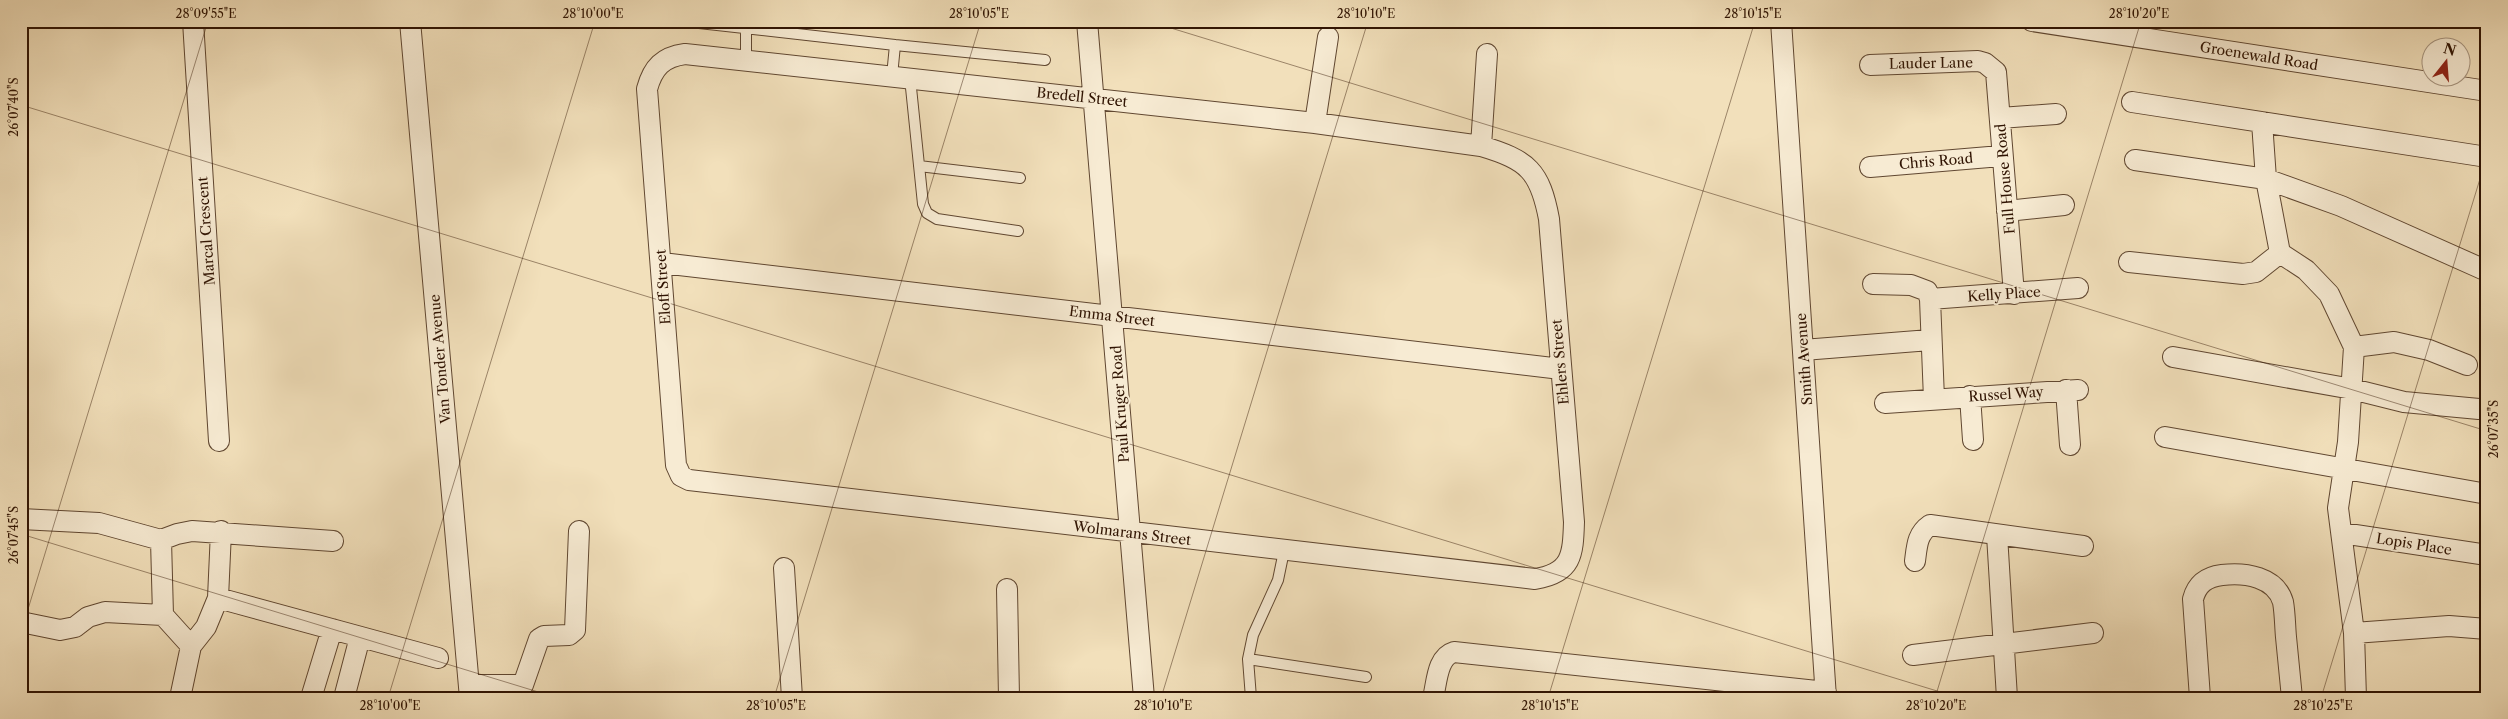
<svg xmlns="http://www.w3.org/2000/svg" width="2508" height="719" font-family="'Libre Caslon Text',serif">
  <rect width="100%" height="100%" fill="#f2e0bb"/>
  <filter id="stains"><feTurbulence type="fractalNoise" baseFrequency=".004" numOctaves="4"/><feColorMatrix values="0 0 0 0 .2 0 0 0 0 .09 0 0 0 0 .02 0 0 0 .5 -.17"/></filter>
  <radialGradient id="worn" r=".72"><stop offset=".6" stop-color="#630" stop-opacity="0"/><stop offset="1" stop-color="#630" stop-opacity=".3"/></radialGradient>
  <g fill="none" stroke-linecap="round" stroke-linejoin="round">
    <defs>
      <path id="lane" d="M681,21L895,45
        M746,61V29
        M892,76L895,45L1045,60
        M910,78L923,204L927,213L937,219L1018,231
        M919,166L1020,178
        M1248,659L1366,677
        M1251,698L1248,659L1253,635L1278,580L1284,551"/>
      <path id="street" d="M193,21L219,441
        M410,21L470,698
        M1087,21L1144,698
        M1781,21L1826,698
        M2032,21L2487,91
        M685,54L1315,123L1481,146C1528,160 1540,171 1549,219L1574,522C1573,555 1572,573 1535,579L689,480L681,476L676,465L647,89C653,67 663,57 685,54Z
        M1870,65L1978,61L1985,63L1996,72L2014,294
        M2132,102L2487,157
        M2000,118L2056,114
        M2262,122L2266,179L2280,253L2306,270L2329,294L2354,347L2348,442L2338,508L2354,633L2356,698
        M1315,123L1328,37
        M1481,146L1487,54
        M2135,160L2266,179L2341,206L2487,271
        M1870,167L2001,156
        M2007,211L2064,205
        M2129,262L2243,274L2256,272L2280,253
        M662,263L1561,369
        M1873,284L1911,285L1927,291L1930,299L1934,399
        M1930,299L2078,288
        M2354,347L2394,342L2429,350L2467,365
        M1803,350L1930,340
        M2173,357L2352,389L2404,402L2479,409
        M2066,390L2070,445
        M1970,396L1973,440
        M1885,403L2078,390
        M2165,437L2487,494
        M21,519L99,523L161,540L177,534L192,531L333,541
        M2342,533L2487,555
        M1997,535L2007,698
        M161,540L163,615L191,646
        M1915,561C1917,546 1917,534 1930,525L2083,546
        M784,568L792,698
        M1007,589L1009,698
        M218,598L438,658
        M21,622L60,630L75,627L88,617L105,612L163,615
        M2354,633L2449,626L2487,629
        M1913,655L2093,633
        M469,685H523L539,639L544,636L569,635L575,630L579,531
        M180,698L191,646L206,627L218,598L221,531
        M311,698L332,629
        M344,698L360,637
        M1433,698C1437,682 1437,657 1454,652L1826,692
        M2200,698L2193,599C2197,584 2206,577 2222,575C2245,572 2276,577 2283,602C2285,613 2285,626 2286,637C2288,657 2290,677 2292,698"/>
    </defs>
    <use href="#lane" stroke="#604731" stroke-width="12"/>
    <use href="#street" stroke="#604731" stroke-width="22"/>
    <use href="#lane" stroke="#f7ebd3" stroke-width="10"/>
    <use href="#street" stroke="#f7ebd3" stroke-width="20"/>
  </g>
  <path fill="none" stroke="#301403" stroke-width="1" stroke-opacity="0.45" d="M1148,21L2487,431M21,105L1960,698M21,534L558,698M21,632L208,21M388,698L595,21M774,698L981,21M1161,698L1368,21M1548,698L1755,21M1935,698L2141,21M2321,698L2487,156"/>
  <g text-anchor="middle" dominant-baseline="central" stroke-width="4" stroke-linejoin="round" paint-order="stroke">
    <g font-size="14" fill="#301403" stroke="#f7ebd3">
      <text transform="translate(2259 56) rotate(9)">Groenewald Road</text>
      <text transform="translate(1931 63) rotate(-1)">Lauder Lane</text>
      <text transform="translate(1082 97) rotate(6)">Bredell Street</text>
      <text transform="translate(1936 161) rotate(-5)">Chris Road</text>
      <text transform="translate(2005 179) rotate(-95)">Full House Road</text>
      <text transform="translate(206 231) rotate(-94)">Marcal Crescent</text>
      <text transform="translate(663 287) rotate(-94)">Eloff Street</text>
      <text transform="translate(2004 294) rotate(-4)">Kelly Place</text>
      <text transform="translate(1112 316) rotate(7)">Emma Street</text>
      <text transform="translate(440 359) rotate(-95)">Van Tonder Avenue</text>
      <text transform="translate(1804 359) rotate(-94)">Smith Avenue</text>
      <text transform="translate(1560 362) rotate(-95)">Ehlers Street</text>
      <text transform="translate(2006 394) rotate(-4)">Russel Way</text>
      <text transform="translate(1120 404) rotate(-94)">Paul Kruger Road</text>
      <text transform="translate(1132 533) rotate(7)">Wolmarans Street</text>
      <text transform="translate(2414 544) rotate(9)">Lopis Place</text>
    </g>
  </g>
  <rect width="2508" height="719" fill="none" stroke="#f2e0bb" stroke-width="55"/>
  <g transform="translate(2446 62) rotate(17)"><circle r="24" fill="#f7ebd3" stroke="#a79580"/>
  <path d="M0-4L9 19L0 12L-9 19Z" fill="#8f2418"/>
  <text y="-8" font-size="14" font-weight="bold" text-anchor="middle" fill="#301403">N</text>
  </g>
  <rect x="28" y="28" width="2452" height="664" fill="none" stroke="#301403" stroke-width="2"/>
  <g font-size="12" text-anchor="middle" fill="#301403">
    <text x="206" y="18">28°09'55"E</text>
    <text x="593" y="18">28°10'00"E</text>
    <text x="979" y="18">28°10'05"E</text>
    <text x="1366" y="18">28°10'10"E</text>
    <text x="1753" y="18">28°10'15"E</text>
    <text x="2139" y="18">28°10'20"E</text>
    <text transform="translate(14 107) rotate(-90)" y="4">26°07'40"S</text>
    <text transform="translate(2494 429) rotate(-90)" y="4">26°07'35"S</text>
    <text transform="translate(14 535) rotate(-90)" y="4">26°07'45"S</text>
    <text x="390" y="710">28°10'00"E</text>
    <text x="776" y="710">28°10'05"E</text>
    <text x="1163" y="710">28°10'10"E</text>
    <text x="1550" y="710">28°10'15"E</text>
    <text x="1936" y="710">28°10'20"E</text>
    <text x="2323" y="710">28°10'25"E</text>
  </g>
  <rect width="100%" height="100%" filter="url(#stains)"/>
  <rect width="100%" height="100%" fill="url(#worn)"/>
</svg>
